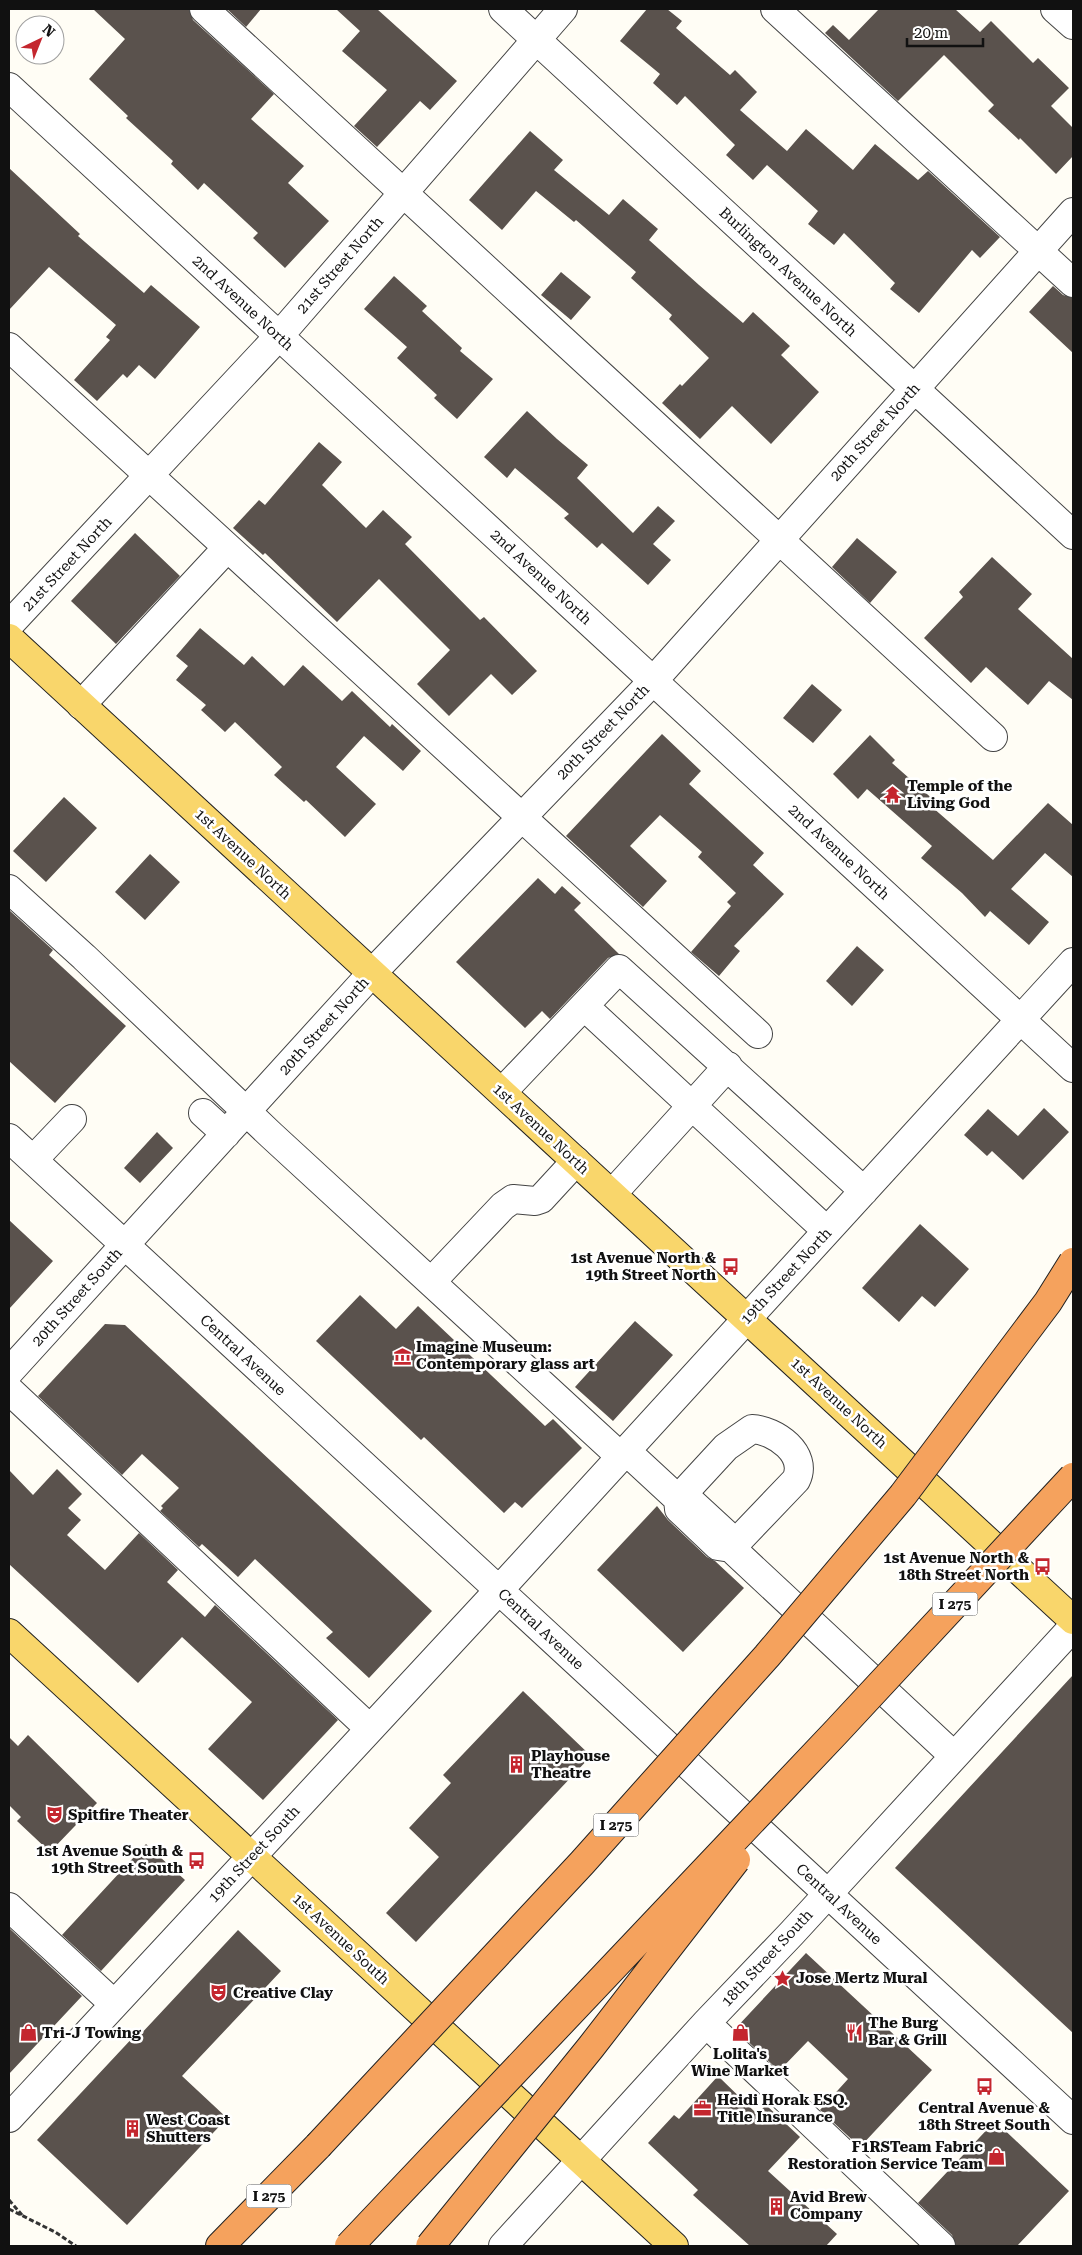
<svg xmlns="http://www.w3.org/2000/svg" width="1082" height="2255" font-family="'Roboto Serif',serif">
  <rect width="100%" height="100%" fill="#fffdf5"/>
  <path fill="#5a524d" d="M93,9H189L193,20L274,94L251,119L304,166L288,183L329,221L285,268L253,238L258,233L204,183L198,190L171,164L173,161L126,118L128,116L89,79L125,39Z
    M227,9H261L246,27Z
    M336,9H377L457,81L430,110L420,101L377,147L354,126L387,90L342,51L360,31Z
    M647,9H667L682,21L676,28L730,75L735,70L757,92L740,110L787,151L806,129L853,170L875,144L918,180L928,171L1000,237L980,258L972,250L919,313L890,289L895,283L844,233L834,245L808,224L818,211L767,165L753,180L726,155L735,145L685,96L677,105L653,83L660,74L620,41Z
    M879,9H955L980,32L991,21L1033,63L1038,58L1069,88L1051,106L1073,128V156L1056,174L1020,138L1019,140L988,111L994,105L944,55L898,101L825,33L833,25L849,40Z
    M530,131L563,160L554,170L609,215L623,199L658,229L649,240L699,285L743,323L753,312L790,346L781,355L819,392L771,444L732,406L700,439L662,403L680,384L682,386L709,358L669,319L672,315L631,278L636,272L576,220L574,222L536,191L502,230L469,200Z
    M9,168L80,234L78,236L144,293L151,285L200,327L155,379L139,365L127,378L123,374L97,401L74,380L110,340L106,337L116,325L49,267L9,310Z
    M561,272L591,297L571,320L541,295Z
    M394,276L427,306L422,311L462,348L460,351L493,379L457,419L434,398L437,395L397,358L407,347L364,309Z
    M1053,286L1063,295L1073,298V353L1029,312Z
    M527,411L557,439L588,465L577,478L633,533L658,506L675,521L653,544L671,560L648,585L602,543L597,548L564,518L569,514L515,468L507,478L484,457Z
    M319,442L342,462L322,485L366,528L383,510L412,537L405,544L480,620L484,617L537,671L512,695L491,674L449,716L417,684L450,650L379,579L337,622L265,553L263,555L233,528L259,500L265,505Z
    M135,533L180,576L116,644L71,601Z
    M857,538L897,572L870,603L832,567Z
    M992,557L1032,594L1018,609L1073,659V700L1049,681L1028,705L986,667L971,683L924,638L963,597L959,592Z
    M200,628L244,665L252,656L284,686L303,665L342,701L352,691L390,727L392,724L421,751L403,771L364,736L336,767L376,804L345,837L306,800L304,802L274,775L282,767L235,722L225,732L201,710L206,705L176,680L188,666L176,656Z
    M812,684L842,710L813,743L783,718Z
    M662,734L701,771L689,784L764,853L753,865L784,894L734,946L740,951L719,976L691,952L731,906L727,902L736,893L698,857L702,852L660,815L630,846L667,881L643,907L566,836Z
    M870,735L895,760L892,763L936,802L932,807L993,860L1048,803L1073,825V877L1045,853L1011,889L1049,922L1029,945L990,911L985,917L962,893L921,858L932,846L867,789L858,799L833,774Z
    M64,797L97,828L46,882L13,851Z
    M150,854L180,882L145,920L115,892Z
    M538,878L555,894L562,886L581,903L574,910L619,954L608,958L550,1019L542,1011L525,1028L456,962Z
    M9,910L53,950L49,955L126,1026L55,1103L9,1061Z
    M857,946L884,970L852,1006L826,981Z
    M1044,1108L1069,1132L1023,1180L992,1151L987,1156L964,1135L988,1109L1018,1136Z
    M157,1132L173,1148L140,1183L124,1168Z
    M9,1220L53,1261L9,1309Z
    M920,1224L969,1269L935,1307L922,1296L899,1322L862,1288Z
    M360,1295L396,1329L418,1306L545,1426L553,1419L582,1448L522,1508L515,1502L504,1513L424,1437L421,1440L316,1341Z
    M635,1321L673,1355L613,1421L575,1387Z
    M105,1324L125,1325L432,1611L369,1678L326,1638L333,1632L255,1559L238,1577L202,1544L199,1547L160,1511L163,1508L161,1506L179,1488L142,1454L122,1475L38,1396Z
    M57,1469L82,1494L68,1508L81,1520L67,1535L105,1570L139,1533L178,1570L167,1582L205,1617L215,1605L338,1720L263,1800L208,1749L252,1702L182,1637L138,1683L9,1564V1470L33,1495Z
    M657,1506L668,1520L707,1557L715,1561L744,1588L683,1652L597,1570Z
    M1073,1675V2033L895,1868Z
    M523,1691L591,1756L416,1942L386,1913L439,1857L409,1828L451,1783L443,1775Z
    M28,1735L97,1803L50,1852L17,1821L21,1817L9,1805V1737L18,1746Z
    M146,1844L185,1880L101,1971L62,1935Z
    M9,1928L82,1996L9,2074Z
    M238,1930L281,1971L182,2076L227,2118L127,2225L37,2140L137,2033L139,2036Z
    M806,1953L932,2070L860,2147L820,2110L848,2079L808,2041L779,2071L735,2029Z
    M718,2076L757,2114L766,2105L800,2137L768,2171L837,2234L826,2246H750L693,2195L698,2190L648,2143L674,2115L679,2119Z
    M995,2121L1069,2191L1017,2246H956L952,2235L918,2203Z"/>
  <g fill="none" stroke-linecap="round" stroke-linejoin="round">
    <defs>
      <path id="minor" d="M204,9L993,737
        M503,9L1073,535
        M775,9L1073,283
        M1055,9L1073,25
        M9,87L1073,1068
        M9,347L758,1034
        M9,625L279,336L563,9
        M81,705L227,548
        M9,889L84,957L271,1135L620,1456
        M584,1006L827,1231
        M502,1092L619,969L864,1191
        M203,1113L226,1134
        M9,1138L1073,2120
        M33,1160L72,1119
        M612,1194L728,1066
        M431,1282L503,1206L513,1199L535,1201L541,1199L576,1161
        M9,1372L372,973L653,681L1073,212
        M9,1390L370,1729
        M752,1429C775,1430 809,1454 796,1480L731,1548L718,1546L679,1509L678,1499L726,1447Z
        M625,1450L678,1499H688L726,1534L731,1548L954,1756
        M9,1907L114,2004
        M706,2023L941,2246
        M9,2118L499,1590L1073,962
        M503,2246L706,2023L792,1933L1073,1627"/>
      <path id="major" d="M9,638L1073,1620
        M9,1633L674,2246"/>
      <path id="highway" d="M220,2246L318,2146"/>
    </defs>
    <use href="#minor" stroke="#444" stroke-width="30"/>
    <use href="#major" stroke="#222" stroke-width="30"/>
    <use href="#highway" stroke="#222" stroke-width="30"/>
    <path stroke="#333" stroke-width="3" stroke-dasharray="5 2.5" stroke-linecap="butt" d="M9,2200L22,2215
      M9,2209L55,2232L76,2246"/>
    <use href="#minor" stroke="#fff" stroke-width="28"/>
    <use href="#major" stroke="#f9d66b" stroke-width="28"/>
    <use href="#highway" stroke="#f5a25d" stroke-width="28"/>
    <defs>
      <path id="highway-bridge" d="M318,2146L582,1863L767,1656L903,1495L1048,1302L1073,1262
        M349,2246L837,1731L1073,1477
        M430,2246L591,2047L736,1860"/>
    </defs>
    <use href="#highway-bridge" stroke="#222" stroke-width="30" stroke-linecap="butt"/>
    <use href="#highway-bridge" stroke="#f5a25d" stroke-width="28"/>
  </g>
  <defs>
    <symbol id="temple-bare" viewBox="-9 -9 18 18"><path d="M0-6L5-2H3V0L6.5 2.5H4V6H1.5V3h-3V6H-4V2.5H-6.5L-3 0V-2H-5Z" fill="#c4262e" stroke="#fff" stroke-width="2.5" paint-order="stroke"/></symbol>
    <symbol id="bus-bare" viewBox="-9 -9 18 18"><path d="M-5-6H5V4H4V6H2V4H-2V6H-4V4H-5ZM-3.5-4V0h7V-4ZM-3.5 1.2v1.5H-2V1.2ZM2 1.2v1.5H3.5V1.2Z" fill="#c4262e" stroke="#fff" stroke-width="2.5" paint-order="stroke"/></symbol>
    <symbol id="museum-bare" viewBox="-9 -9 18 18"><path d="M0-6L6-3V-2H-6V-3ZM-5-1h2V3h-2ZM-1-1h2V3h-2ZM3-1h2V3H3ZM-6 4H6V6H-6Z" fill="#c4262e" stroke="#fff" stroke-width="2.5" paint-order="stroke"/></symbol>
    <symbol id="building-bare" viewBox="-9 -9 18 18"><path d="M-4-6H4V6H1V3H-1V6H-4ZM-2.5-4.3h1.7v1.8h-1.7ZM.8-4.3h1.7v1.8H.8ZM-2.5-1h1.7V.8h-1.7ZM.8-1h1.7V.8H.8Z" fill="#c4262e" stroke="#fff" stroke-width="2.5" paint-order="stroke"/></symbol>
    <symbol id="theatre-bare" viewBox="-9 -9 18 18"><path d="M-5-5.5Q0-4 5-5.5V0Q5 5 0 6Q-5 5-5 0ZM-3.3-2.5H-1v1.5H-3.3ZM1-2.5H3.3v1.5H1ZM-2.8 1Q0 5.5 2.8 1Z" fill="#c4262e" stroke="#fff" stroke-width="2.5" paint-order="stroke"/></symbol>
    <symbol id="sight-bare" viewBox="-9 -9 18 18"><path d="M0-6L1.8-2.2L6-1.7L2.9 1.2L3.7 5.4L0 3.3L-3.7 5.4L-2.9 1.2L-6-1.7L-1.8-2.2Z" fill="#c4262e" stroke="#fff" stroke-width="2.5" paint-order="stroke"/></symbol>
    <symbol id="restaurant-bare" viewBox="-9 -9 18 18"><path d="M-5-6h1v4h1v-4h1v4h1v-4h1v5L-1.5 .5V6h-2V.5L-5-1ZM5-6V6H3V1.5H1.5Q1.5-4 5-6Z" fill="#c4262e" stroke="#fff" stroke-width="2.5" paint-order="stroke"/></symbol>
    <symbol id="shop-bare" viewBox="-9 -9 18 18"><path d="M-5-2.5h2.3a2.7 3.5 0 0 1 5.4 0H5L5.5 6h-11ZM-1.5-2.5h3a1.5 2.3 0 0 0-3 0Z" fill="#c4262e" stroke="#fff" stroke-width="2.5" paint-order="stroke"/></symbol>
    <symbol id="office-bare" viewBox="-9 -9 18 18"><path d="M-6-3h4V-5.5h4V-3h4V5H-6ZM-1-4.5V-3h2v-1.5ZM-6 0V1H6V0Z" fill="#c4262e" stroke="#fff" stroke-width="2.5" paint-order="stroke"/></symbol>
  </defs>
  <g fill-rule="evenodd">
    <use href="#temple-bare" x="880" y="782" width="25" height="25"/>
    <use href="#bus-bare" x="718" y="1254" width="25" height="25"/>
    <use href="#museum-bare" x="390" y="1344" width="25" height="25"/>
    <use href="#bus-bare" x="1030" y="1554" width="25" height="25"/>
    <use href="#building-bare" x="504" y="1752" width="25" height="25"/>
    <use href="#theatre-bare" x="42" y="1802" width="25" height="25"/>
    <use href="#bus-bare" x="184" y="1848" width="25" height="25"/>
    <use href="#sight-bare" x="770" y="1966" width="25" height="25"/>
    <use href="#theatre-bare" x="206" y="1980" width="25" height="25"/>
    <use href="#restaurant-bare" x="842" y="2020" width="25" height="25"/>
    <use href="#shop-bare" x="16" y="2020" width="25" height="25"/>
    <use href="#shop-bare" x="728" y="2020" width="25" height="25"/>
    <use href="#bus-bare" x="972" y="2074" width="25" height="25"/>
    <use href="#office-bare" x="690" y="2096" width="25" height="25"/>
    <use href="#building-bare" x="120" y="2116" width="25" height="25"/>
    <use href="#shop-bare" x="984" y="2144" width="25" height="25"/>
    <use href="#building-bare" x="764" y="2194" width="25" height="25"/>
  </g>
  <g text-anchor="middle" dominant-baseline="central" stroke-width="5" stroke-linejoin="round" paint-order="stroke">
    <g fill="#fff" stroke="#585858" stroke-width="1">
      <rect x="932.5" y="1592.5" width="45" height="23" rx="4"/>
      <rect x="593.5" y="1813.5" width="45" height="23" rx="4"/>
      <rect x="246.5" y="2184.5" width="45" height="23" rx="4"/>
    </g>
    <g font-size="14" font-weight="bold" fill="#111">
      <text x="955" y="1604">I 275</text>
      <text x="616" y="1825">I 275</text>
      <text x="269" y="2196">I 275</text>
    </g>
    <g font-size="15" fill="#111" stroke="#fff">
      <text transform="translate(340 265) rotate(-49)">21st Street North</text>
      <text transform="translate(788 272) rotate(43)">Burlington Avenue North</text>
      <text transform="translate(243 303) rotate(43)">2nd Avenue North</text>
      <text transform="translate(875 432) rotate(-48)">20th Street North</text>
      <text transform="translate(67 564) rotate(-47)">21st Street North</text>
      <text transform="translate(541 577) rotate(43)">2nd Avenue North</text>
      <text transform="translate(603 732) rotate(-46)">20th Street North</text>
      <text transform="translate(839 852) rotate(43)">2nd Avenue North</text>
      <text transform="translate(243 854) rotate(43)">1st Avenue North</text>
      <text transform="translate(324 1026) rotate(-48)">20th Street North</text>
      <text transform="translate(541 1129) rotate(43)">1st Avenue North</text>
      <text transform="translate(786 1276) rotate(-47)">19th Street North</text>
      <text transform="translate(77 1297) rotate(-48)">20th Street South</text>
      <text transform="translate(243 1355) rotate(43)">Central Avenue</text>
      <text transform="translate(839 1403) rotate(43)">1st Avenue North</text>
      <text transform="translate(541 1629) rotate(43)">Central Avenue</text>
      <text transform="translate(254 1854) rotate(-47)">19th Street South</text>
      <text transform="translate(839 1904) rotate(43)">Central Avenue</text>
      <text transform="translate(341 1939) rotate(43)">1st Avenue South</text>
      <text transform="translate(767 1958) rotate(-47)">18th Street South</text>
    </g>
    <g font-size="15" font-weight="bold" fill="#111" stroke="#fff" text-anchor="start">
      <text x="907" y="786">Temple of the<tspan x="907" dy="17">Living God</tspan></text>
      <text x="716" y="1258" text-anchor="end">1st Avenue North &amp;<tspan x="716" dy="17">19th Street North</tspan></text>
      <text x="416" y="1347">Imagine Museum:<tspan x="416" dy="17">Contemporary glass art</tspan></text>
      <text x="1029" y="1558" text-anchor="end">1st Avenue North &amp;<tspan x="1029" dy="17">18th Street North</tspan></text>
      <text x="531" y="1756">Playhouse<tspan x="531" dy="17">Theatre</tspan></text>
      <text x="68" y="1815">Spitfire Theater</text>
      <text x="183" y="1851" text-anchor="end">1st Avenue South &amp;<tspan x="183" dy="17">19th Street South</tspan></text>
      <text x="796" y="1978">Jose Mertz Mural</text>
      <text x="233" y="1993">Creative Clay</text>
      <text x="868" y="2023">The Burg<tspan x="868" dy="17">Bar &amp; Grill</tspan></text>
      <text x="42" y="2033">Tri-J Towing</text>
      <text x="740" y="2054" text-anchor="middle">Lolita's<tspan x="740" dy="17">Wine Market</tspan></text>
      <text x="717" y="2100">Heidi Horak ESQ.<tspan x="717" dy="17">Title Insurance</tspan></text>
      <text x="984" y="2108" text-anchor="middle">Central Avenue &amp;<tspan x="984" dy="17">18th Street South</tspan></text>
      <text x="146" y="2120">West Coast<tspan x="146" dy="17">Shutters</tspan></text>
      <text x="983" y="2147" text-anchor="end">F1RSTeam Fabric<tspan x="983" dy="17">Restoration Service Team</tspan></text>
      <text x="790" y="2197">Avid Brew<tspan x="790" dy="17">Company</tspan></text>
    </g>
  </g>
  <rect width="1082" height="2255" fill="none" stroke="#111111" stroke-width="20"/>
  <g transform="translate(40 40) rotate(43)"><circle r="24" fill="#ffffff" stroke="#a0a0a0"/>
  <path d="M0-4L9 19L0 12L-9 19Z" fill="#c4262e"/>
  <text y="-8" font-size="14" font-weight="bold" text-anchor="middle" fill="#111111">N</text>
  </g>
  <path d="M907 38v8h76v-8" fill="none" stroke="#111111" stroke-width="2.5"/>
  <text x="914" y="38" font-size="15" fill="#111111" stroke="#ffffff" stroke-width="4" paint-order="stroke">20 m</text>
</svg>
